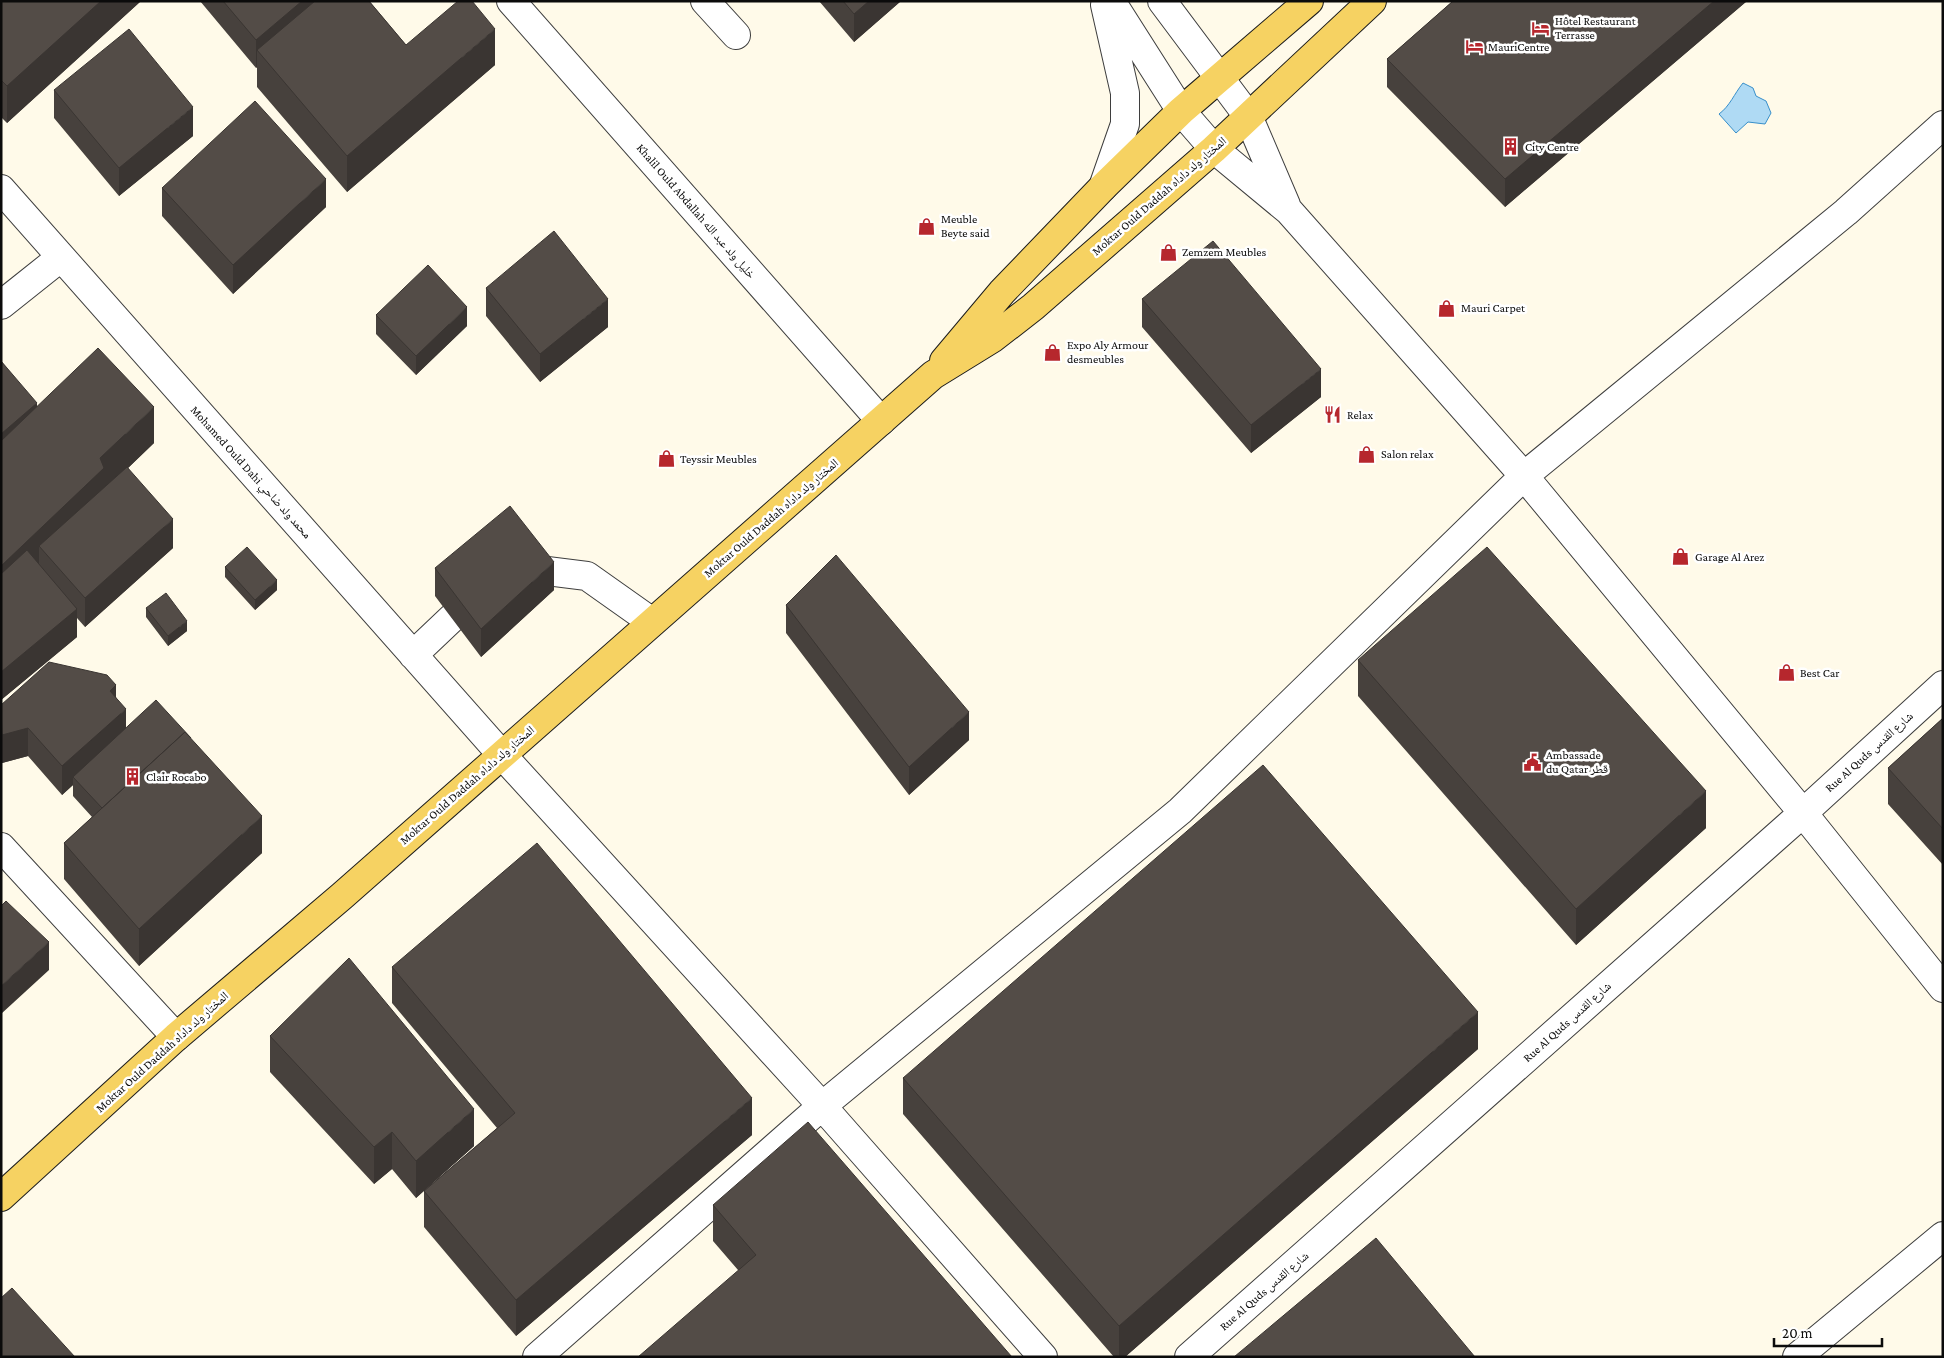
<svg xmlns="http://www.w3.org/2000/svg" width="1944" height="1358" font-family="'Crimson Pro','Noto Naskh Arabic',serif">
  <rect width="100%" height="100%" fill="#fffae9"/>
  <path fill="#afdaf4" stroke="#388fca" d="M1743,83L1753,88L1756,96L1766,101L1771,113L1765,124L1748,122L1736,133L1719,114C1730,106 1734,94 1743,83Z"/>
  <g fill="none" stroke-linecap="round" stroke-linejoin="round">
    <defs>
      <path id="minor" d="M511,1L881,421
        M705,1L736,35
        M1111,1L1181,111L1214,149L1289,211L1524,476L1803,813L1943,988
        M1162,1L1248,116L1286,205
        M1103,187L1125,124V93L1105,5
        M1,189L502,755L822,1106L1043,1357
        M1,305L60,258
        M539,570L587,576L652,622
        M413,655L452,618
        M1,847L176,1037
        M537,1357L822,1106L1180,811L1524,476L1846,212L1943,125
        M1189,1357L1803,813L1943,685
        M1797,1357L1943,1236"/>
      <path id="major" d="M944,361L1002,292L1103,187L1181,111L1309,1
        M1,1197L176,1037L342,896L933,375L993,338L1033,307L1214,149L1372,1"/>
    </defs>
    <use href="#minor" stroke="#3e3e3e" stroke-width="30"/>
    <use href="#major" stroke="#1c1c1c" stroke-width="30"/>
    <use href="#minor" stroke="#fff" stroke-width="28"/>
    <use href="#major" stroke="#f6d262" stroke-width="28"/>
  </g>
  <path fill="#47413d" d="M1,1H141L7,123L1,117Z
    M200,1H369L406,45L495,65L347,192L257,87V67L256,68Z
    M819,1H901L854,42Z
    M1453,1H1747L1505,207L1387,87V59Z
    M54,90L193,136L119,196L54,118Z
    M162,188L326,207L233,294L162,216Z
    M486,288L608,327L540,382L486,316Z
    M1142,299L1321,397L1251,453L1142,327Z
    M376,315L467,326L416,375L376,334Z
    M1,361L37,406L154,443L128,468L173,548L85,627L77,618V637L1,700Z
    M225,567L277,590L255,610L225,577Z
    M435,568L554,590L481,657L435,596Z
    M786,605L969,740L909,795L786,633Z
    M146,608L187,631L168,646L146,617Z
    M1358,660L1706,828L1576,945L1358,696Z
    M116,697L126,728L262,853L139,966L64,879V843L92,817L73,796V785L62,795L28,756L2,763L1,705Z
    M1943,718V865L1888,804V768Z
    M392,967L752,1135L516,1336L424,1227V1191L497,1128L392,1003Z
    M270,1036L474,1146L416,1198L392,1169L374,1184L270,1072Z
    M1478,1049L1125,1357H1114L903,1114V1078Z
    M713,1205L1012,1357L738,1270L713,1241Z"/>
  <path fill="#3a3532" d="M101,1H141L7,123V86Z
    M302,1H331L257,50V67L256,68V40Z
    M869,1H901L854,42V14Z
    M1714,1H1747L1505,207V179Z
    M495,29V65L347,192V156Z
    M193,107V136L119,196V168Z
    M326,179V207L233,294V265Z
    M608,299V327L540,382V354Z
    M467,307V326L416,375V356Z
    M1321,369V397L1251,453V425Z
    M37,403V422L1,454V434Z
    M154,407V443L104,491L39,546V567L1,603V566L100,458Z
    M173,519V548L85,627V598Z
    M554,562V590L481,657V629Z
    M277,580V590L255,610V600Z
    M77,609V637L1,700V672Z
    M187,621V631L168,646V636Z
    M116,685V714L110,691Z
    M126,709V738L73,777V785L62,795V766Z
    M969,712V740L909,795V767Z
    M28,728V756L2,763V735Z
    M1706,791V828L1576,945V909Z
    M262,816V853L139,966V929Z
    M49,942V970L1,1014V986Z
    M1478,1012V1049L1125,1357H1119V1326Z
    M752,1098V1135L516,1336V1300Z
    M474,1109V1146L416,1198V1161Z
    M392,1132V1169L374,1184V1147Z"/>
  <path fill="#534c47" stroke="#3a3532" d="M1,1H101L7,86L1,80Z
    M223,1H302L256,40Z
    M315,1H369L406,45L458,1H472L495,29L347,156L257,50Z
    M843,1H869L854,14Z
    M1453,1H1714L1505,179L1387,59Z
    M129,29L193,107L119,168L54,90Z
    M255,101L326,179L233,265L162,188Z
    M554,231L608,299L540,354L486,288Z
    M1213,241L1321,369L1251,425L1142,299Z
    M428,265L467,307L416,356L376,315Z
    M98,348L154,407L100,458L104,468L1,566V441Z
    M1,361L37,403L1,434Z
    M127,467L173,519L85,598L39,546Z
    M510,506L554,562L481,629L435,568Z
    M247,547L277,580L255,600L225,567Z
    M1487,547L1706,791L1576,909L1358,660Z
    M27,550L77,609L1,672V574Z
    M836,555L969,712L909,767L786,605Z
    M166,593L187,621L168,636L146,608Z
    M49,662L107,675L116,685L110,691L126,709L62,766L28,728L2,735L1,705Z
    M156,700L191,738L185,732L102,808L73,777Z
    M1943,718V829L1888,768Z
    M185,732L262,816L139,929L64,843Z
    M1263,765L1478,1012L1119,1326L903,1078Z
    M537,843L752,1098L516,1300L424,1191L515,1113L392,967Z
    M6,901L49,942L1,986V906Z
    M349,958L474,1109L416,1161L392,1132L374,1147L270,1036Z
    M808,1122L1012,1357H638L756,1255L713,1205Z
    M1376,1238L1475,1357H1234Z
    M12,1288L75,1357H1V1298Z"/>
  <defs>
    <symbol id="hotel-bare" viewBox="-9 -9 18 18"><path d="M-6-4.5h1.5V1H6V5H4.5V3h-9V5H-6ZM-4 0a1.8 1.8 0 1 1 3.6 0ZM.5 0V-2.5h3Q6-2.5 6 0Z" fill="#b6272d" stroke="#fff" stroke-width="2.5" paint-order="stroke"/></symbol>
    <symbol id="building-bare" viewBox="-9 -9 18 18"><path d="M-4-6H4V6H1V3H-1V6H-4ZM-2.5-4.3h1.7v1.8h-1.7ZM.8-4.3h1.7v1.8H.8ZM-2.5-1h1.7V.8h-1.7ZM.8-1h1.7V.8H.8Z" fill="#b6272d" stroke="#fff" stroke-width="2.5" paint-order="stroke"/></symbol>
    <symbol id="shop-bare" viewBox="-9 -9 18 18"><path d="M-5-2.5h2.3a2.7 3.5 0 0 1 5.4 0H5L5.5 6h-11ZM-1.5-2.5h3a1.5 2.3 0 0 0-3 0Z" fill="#b6272d" stroke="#fff" stroke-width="2.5" paint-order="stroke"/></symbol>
    <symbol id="restaurant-bare" viewBox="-9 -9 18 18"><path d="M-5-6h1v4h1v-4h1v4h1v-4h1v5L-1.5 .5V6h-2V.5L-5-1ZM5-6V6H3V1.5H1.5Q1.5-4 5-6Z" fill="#b6272d" stroke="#fff" stroke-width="2.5" paint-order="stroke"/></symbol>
    <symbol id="civic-bare" viewBox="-9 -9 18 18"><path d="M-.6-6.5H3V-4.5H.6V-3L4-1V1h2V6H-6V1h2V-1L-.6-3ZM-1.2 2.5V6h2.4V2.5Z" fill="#b6272d" stroke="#fff" stroke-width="2.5" paint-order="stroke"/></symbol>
  </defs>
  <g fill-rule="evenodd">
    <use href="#hotel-bare" x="1528" y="16" width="25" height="25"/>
    <use href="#hotel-bare" x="1462" y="34" width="25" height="25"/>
    <use href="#building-bare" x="1498" y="134" width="25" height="25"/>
    <use href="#shop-bare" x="914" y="214" width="25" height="25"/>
    <use href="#shop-bare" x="1156" y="240" width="25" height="25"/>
    <use href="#shop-bare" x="1434" y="296" width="25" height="25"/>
    <use href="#shop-bare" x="1040" y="340" width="25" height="25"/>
    <use href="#restaurant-bare" x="1320" y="402" width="25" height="25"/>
    <use href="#shop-bare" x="1354" y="442" width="25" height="25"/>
    <use href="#shop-bare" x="654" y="446" width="25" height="25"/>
    <use href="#shop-bare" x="1668" y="544" width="25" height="25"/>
    <use href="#shop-bare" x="1774" y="660" width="25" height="25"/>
    <use href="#civic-bare" x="1520" y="750" width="25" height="25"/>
    <use href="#building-bare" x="120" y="764" width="25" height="25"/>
  </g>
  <g text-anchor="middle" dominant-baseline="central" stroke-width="5" stroke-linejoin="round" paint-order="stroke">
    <g font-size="12" fill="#0b0b0b" stroke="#fff" text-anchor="start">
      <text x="1555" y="21">Hôtel Restaurant<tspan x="1555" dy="14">Terrasse</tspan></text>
      <text x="1488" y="47">MauriCentre</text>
      <text x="1525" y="147">City Centre</text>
      <text x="941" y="219">Meuble<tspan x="941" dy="14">Beyte said</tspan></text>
      <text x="1182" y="252">Zemzem Meubles</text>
      <text x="1461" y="308">Mauri Carpet</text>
      <text x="1067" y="345">Expo Aly Armour<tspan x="1067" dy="14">desmeubles</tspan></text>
      <text x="1347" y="415">Relax</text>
      <text x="1381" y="454">Salon relax</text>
      <text x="680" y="459">Teyssir Meubles</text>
      <text x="1695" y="557">Garage Al Arez</text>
      <text x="1800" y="673">Best Car</text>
      <text x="1546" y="755">Ambassade<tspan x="1546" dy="14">du Qatar قطر</tspan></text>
      <text x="146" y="777">Clair Rocabo</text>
    </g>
    <g font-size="12" fill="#0b0b0b" stroke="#fff">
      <text transform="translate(1159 196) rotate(-41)">Moktar Ould Daddah المختار ولد داداه</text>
      <text transform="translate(696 211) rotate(49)">Khalil Ould Abdallah خليل ولد عبد الله</text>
      <text transform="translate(251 472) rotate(48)">Mohamed Ould Dahi محمد ولد ضاحي</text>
      <text transform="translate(771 518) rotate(-41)">Moktar Ould Daddah المختار ولد داداه</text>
      <text transform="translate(1869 752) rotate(-42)">Rue Al Quds شارع القدس</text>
      <text transform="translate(467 785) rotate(-41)">Moktar Ould Daddah المختار ولد داداه</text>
      <text transform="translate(1567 1022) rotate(-42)">Rue Al Quds شارع القدس</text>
      <text transform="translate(162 1052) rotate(-42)">Moktar Ould Daddah المختار ولد داداه</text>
      <text transform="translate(1264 1291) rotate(-41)">Rue Al Quds شارع القدس</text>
    </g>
  </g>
  <rect width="1944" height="1358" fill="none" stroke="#0b0b0b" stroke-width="5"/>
  <path d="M1774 1338v8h108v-8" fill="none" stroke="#0b0b0b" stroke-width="2.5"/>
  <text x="1782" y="1338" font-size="15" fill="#0b0b0b" stroke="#ffffff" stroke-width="4" paint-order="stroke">20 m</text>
</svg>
